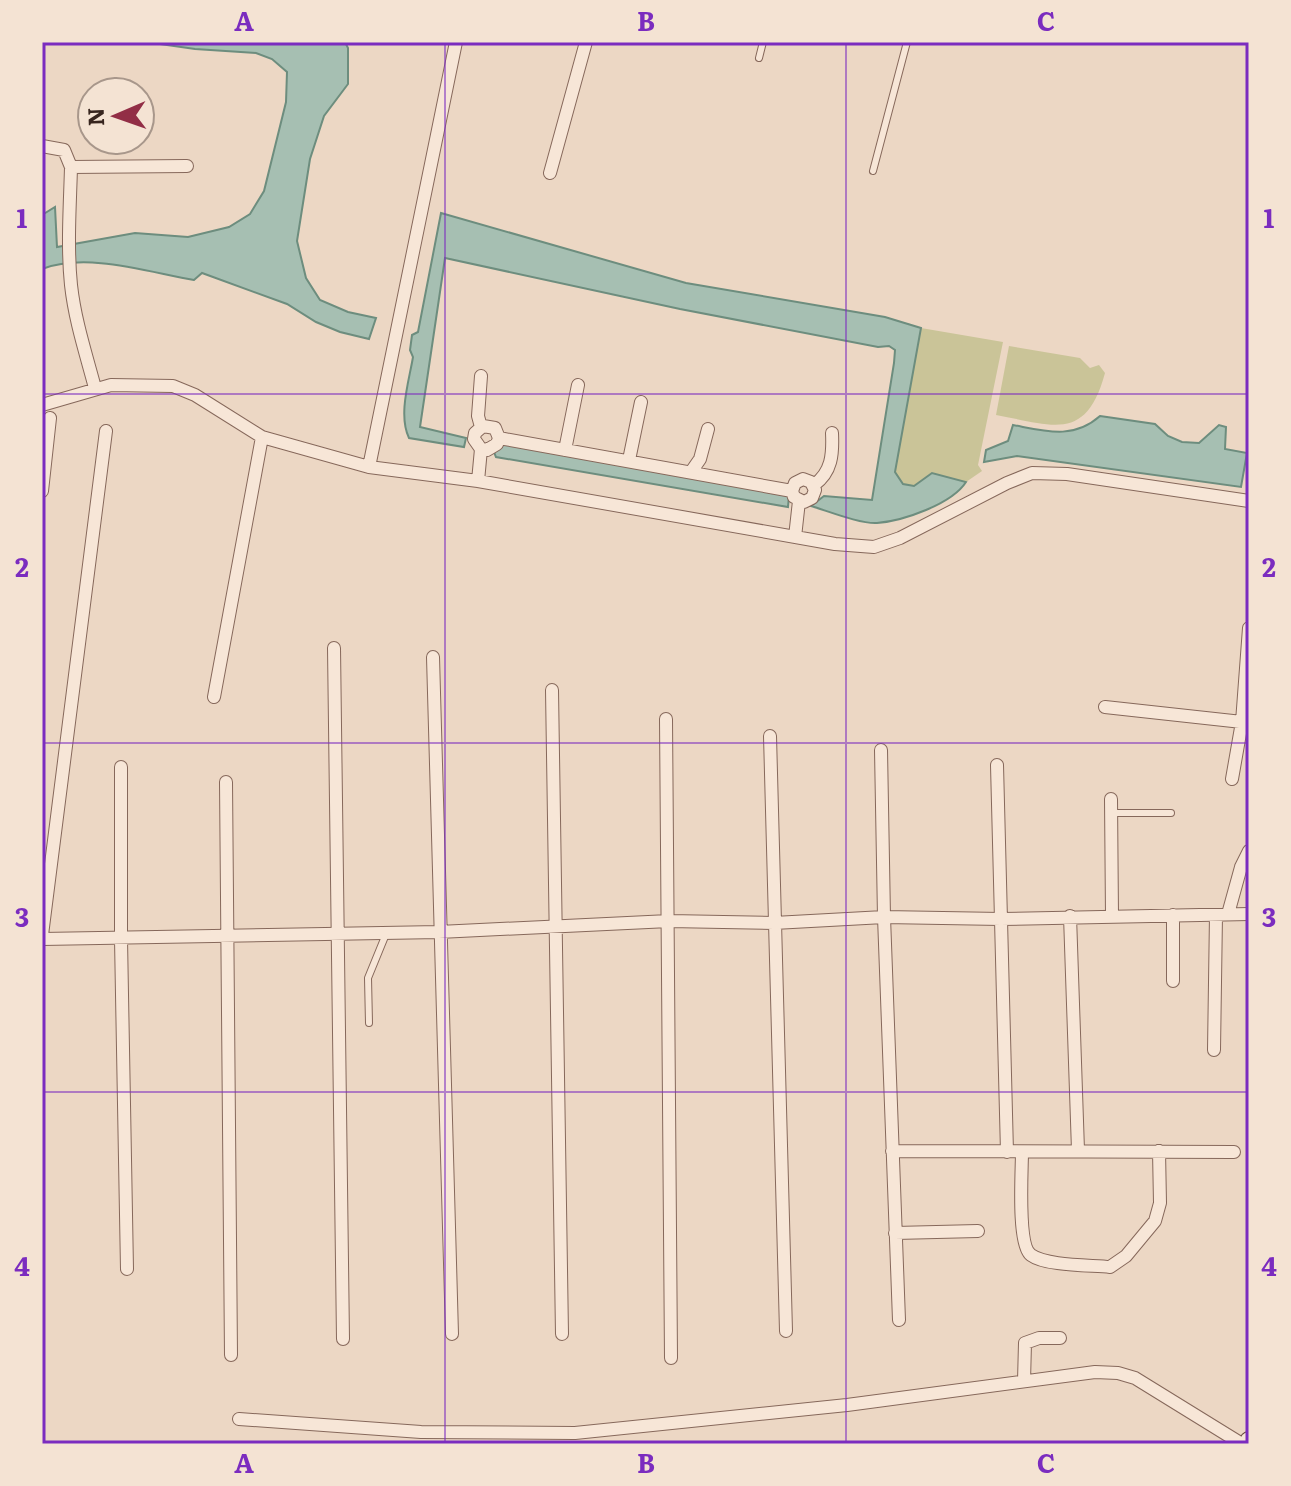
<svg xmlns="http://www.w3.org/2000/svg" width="1291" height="1486" font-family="Literata,serif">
  <rect width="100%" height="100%" fill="#ecd7c4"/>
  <path fill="#cac498" d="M921,328L1003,342L978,465L982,471L966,482L932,473L914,486L903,484L895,472Z
    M1009,346L1080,358L1090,368L1099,365L1105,373C1086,443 1053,425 996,415Z"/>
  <path fill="#a6bfb2" stroke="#6d8d7e" stroke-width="2" d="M146,42H345L348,48V84L324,116L310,159L297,241L306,278L320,300L348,312L376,318L369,339L340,332L316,322L287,304L202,273L194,280C148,272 87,252 42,269V215L55,207L57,247L135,233L188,237L229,227L250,214L264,191L286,102L287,72L272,59L256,53L195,49Z
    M441,213L686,283L885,317L921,328L895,472L903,484L914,486L932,473L966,482C952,504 903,521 877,523C860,524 828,511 811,506L824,496L872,500L894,363L895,350L889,346L878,347L680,309L445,258L420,427L466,438L464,447L409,438C398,415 409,381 413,357L410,350L412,335L418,332Z
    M1100,416L1155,424L1168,436L1182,442L1199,443L1219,425L1226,427L1225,449L1247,453L1241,487L1017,456L984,462L986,450L1008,441L1013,425C1045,431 1073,440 1100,416Z
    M508,444L789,495L788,507L496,457L494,452L498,445Z"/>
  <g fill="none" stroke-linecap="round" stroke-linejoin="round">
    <defs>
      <path id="lane" d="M759,58L763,42
        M873,171L907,42
        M1111,813H1171
        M369,1023L368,978L386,934"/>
      <path id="street" d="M42,146L64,150L71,167L187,166
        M71,167C70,206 67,246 71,285C75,321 86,354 95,388
        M550,173L586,42
        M481,376L478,416L481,427
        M42,405L111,385L173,386L195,395L262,437L369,467L478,481L835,544L874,547L900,538L1007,483L1032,473L1067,474L1249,501
        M499,438L792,491L794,497L804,502L812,498L815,490L811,482L803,479L795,483L792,491
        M565,450L578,385
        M629,460L641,402
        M369,467L456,42
        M691,472L700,459L708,429
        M478,481L481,449L474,439L475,433L483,426L495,428L499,438L497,444L487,450L481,449
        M814,485C832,472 833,454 832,433
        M42,491L50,418
        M795,537L799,501
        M334,648L343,1339
        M433,657L452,1334
        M552,690L562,1334
        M214,697L262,437
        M1105,707L1242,722
        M666,719L671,1358
        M770,736L786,1331
        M881,750L884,917L899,1320
        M997,765L1007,1152
        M121,767V939L127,1269
        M1232,779L1242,722L1249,628
        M226,782L231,1355
        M1111,799L1112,916
        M1228,914L1241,867L1249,851
        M1070,916L1078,1150
        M42,935L106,431
        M42,939L439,932L669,921L774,923L884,917L1001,919L1249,914
        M1173,981V915
        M1214,1050L1216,915
        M892,1151L1234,1152
        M1022,1152C1022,1170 1017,1245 1031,1255C1046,1266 1090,1265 1110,1267L1126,1256L1155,1221L1160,1203L1159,1151
        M895,1233L978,1231
        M1024,1381L1025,1343L1039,1338H1060
        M239,1419L421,1432L575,1433L847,1405L1095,1372L1118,1373L1135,1378L1242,1444"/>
      <path id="secondary" d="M1248,1444L1249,1441"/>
    </defs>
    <use href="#lane" stroke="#86685b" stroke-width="8"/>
    <use href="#street" stroke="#86685b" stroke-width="14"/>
    <use href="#secondary" stroke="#68493e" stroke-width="20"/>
    <use href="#lane" stroke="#f7e6d7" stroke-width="6"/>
    <use href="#street" stroke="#f7e6d7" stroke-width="12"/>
    <use href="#secondary" stroke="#f7e6d7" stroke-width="18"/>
  </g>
  <path fill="none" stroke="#7b2cbf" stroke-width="2" stroke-opacity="0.55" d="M445,42V1444M846,42V1444M42,394H1249M42,743H1249M42,1092H1249"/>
  <rect width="1291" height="1486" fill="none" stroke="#f4e3d3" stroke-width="88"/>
  <g transform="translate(116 116) rotate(268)"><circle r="38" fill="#f4e3d3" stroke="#a8978b" stroke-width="2"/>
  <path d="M0-6L14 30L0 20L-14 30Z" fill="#922e46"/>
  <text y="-12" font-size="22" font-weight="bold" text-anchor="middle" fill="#37251e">N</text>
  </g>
  <rect x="44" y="44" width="1203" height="1398" fill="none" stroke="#7b2cbf" stroke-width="3"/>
  <g font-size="26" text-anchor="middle" font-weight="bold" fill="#7b2cbf">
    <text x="244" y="31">A</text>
    <text x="646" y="31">B</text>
    <text x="1046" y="31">C</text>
    <text x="22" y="228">1</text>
    <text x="1269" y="228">1</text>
    <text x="22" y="577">2</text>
    <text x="1269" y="577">2</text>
    <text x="22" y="927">3</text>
    <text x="1269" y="927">3</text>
    <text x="22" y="1276">4</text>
    <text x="1269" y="1276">4</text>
    <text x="244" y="1473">A</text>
    <text x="646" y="1473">B</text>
    <text x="1046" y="1473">C</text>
  </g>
</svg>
